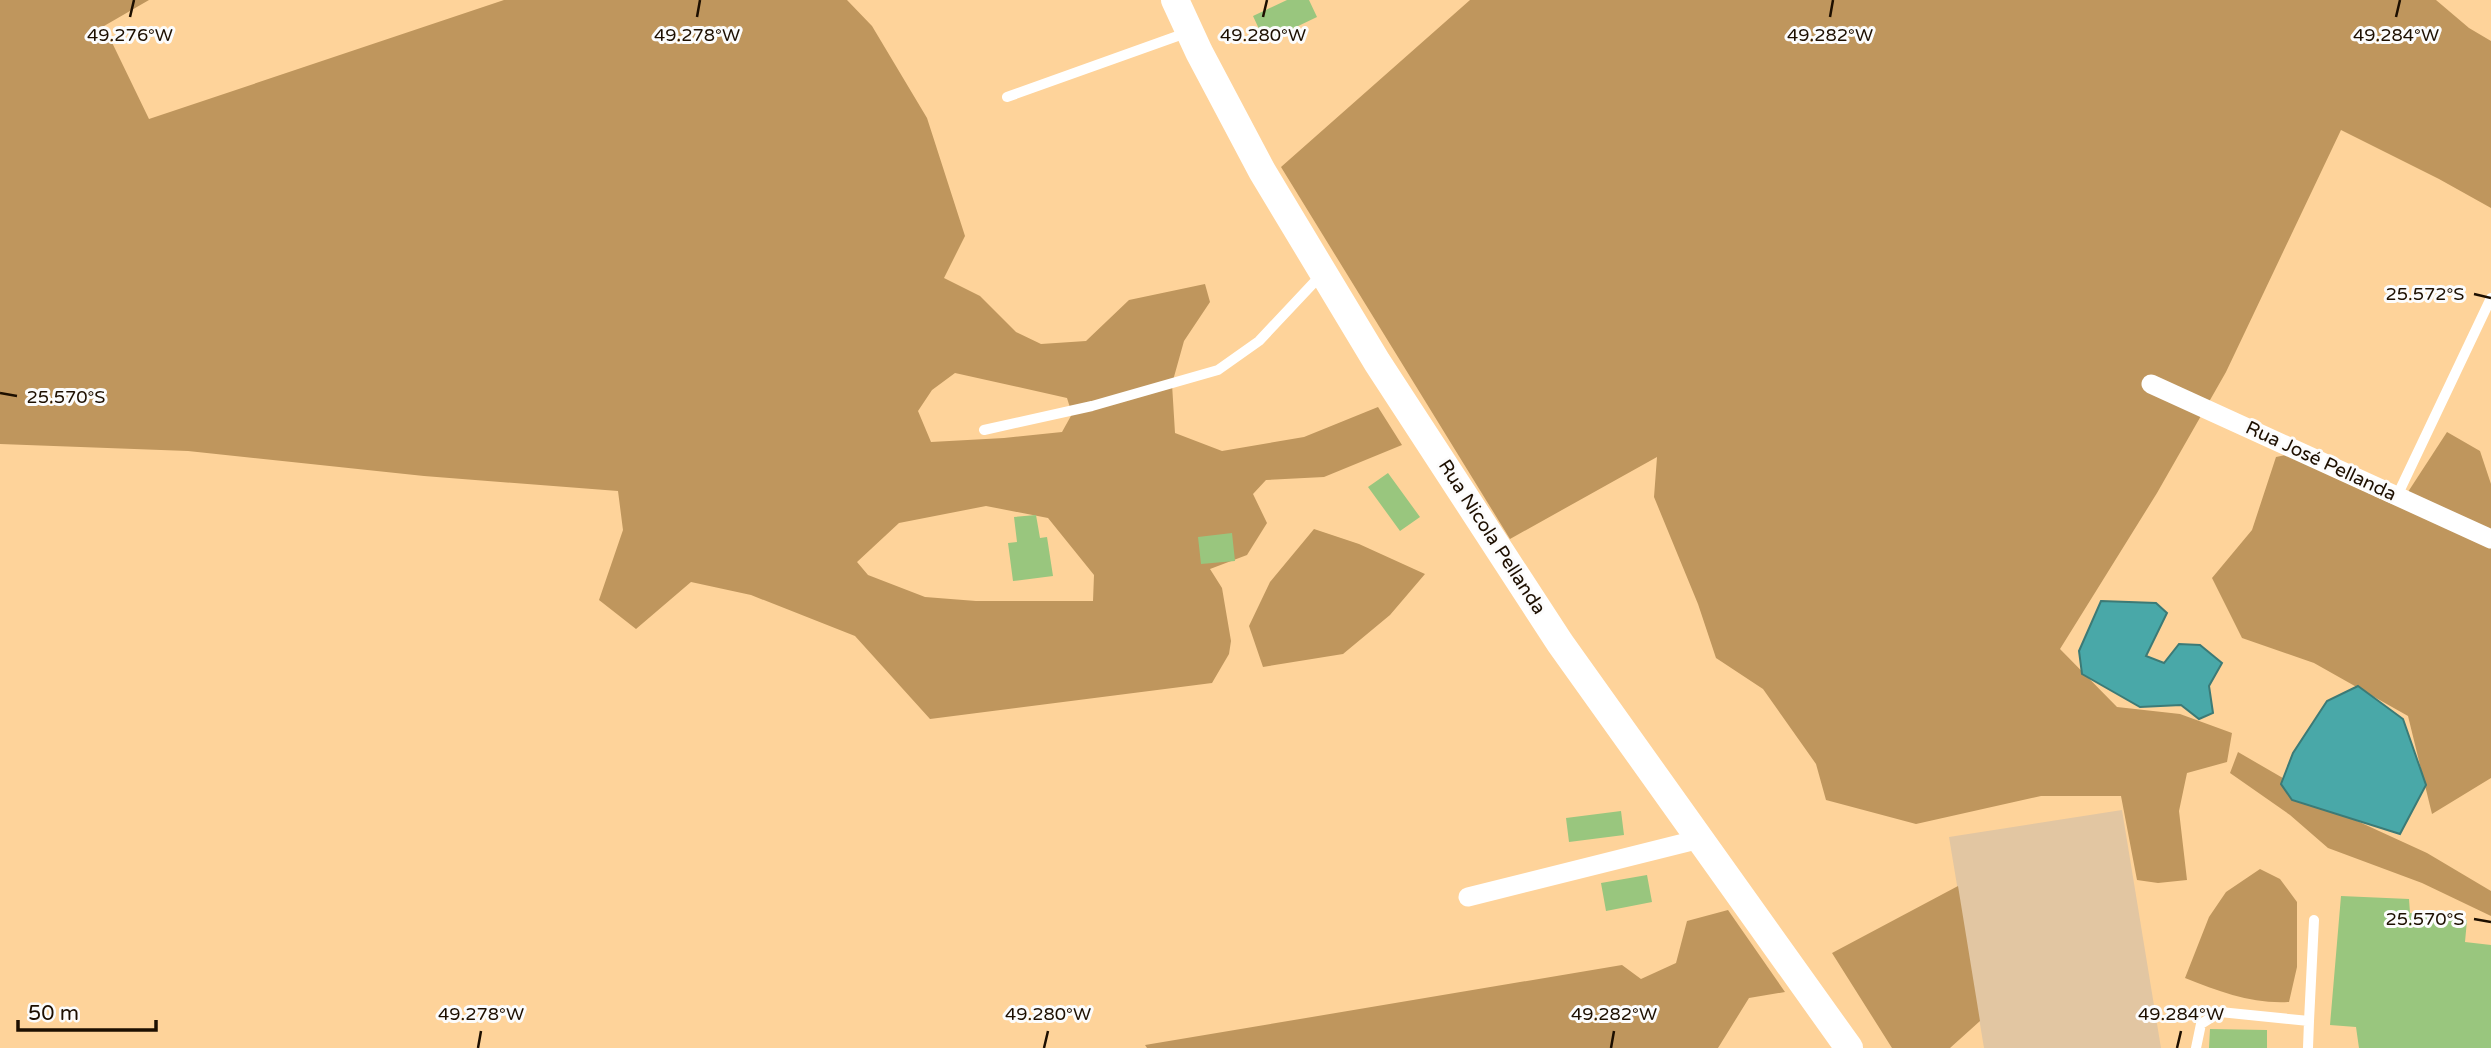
<svg xmlns="http://www.w3.org/2000/svg" width="2491" height="1048" font-family="'Varela Round',sans-serif">
  <rect width="100%" height="100%" fill="#fed39a"/>
  <path fill="#e2c6a2" d="M2122,810L2161,1048H1984L1949,837Z"/>
  <path fill="#bf965d" fill-rule="evenodd" d="M0,0H149L104,26L149,119L504,0H847L872,26L927,118L965,236L944,278L980,296L1016,332L1041,344L1086,341L1129,300L1205,284L1210,302L1184,341L1172,384L1175,433L1222,451L1304,437L1378,407L1402,445L1324,477L1266,480L1253,494L1267,523L1247,555L1210,569L1222,588L1231,641L1229,654L1212,683L930,719L855,636L751,595L691,582L636,629L599,600L623,530L618,491L424,476L188,451L0,444ZM955,373L1067,398L1072,414L1062,432L1004,438L931,442L918,411L932,390ZM986,506L1048,518L1094,575L1093,601H976L925,597L868,575L857,562L899,523Z
    M1470,0H2436L2469,28L2491,41V208L2439,179L2341,130L2226,372L2157,493L2060,649L2117,707L2180,714L2232,733L2227,762L2187,773L2179,811L2187,880L2158,883L2137,880L2121,796H2041L1916,824L1826,800L1816,764L1763,689L1716,658L1698,604L1654,497L1657,457L1510,539L1281,167Z
    M2447,432L2480,451L2491,484V778L2432,814L2408,716L2314,663L2242,638L2212,578L2252,530L2276,457L2308,450L2406,495Z
    M1314,529L1359,544L1425,574L1390,615L1343,654L1263,667L1249,626L1270,582Z
    M2238,752L2355,820L2427,853L2491,891V916L2422,883L2328,848L2290,815L2230,773Z
    M2260,869L2280,879L2297,902V967L2289,1002C2252,1004 2220,992 2185,978L2209,917L2226,892Z
    M1958,886L1980,1021L1950,1048H1892L1832,953Z
    M1728,910L1785,992L1749,998L1718,1048H1147L1145,1045L1622,965L1641,979L1676,963L1687,921Z"/>
  <path fill="#49a8a8" stroke="#3c7a76" stroke-width="2" d="M2101,601L2156,603L2167,613L2146,656L2164,663L2179,644L2200,645L2222,663L2209,686L2213,713L2199,719L2181,705L2140,707L2082,674L2079,651Z
    M2358,686L2403,719L2426,785L2400,834L2292,800L2281,784L2293,753L2327,701Z"/>
  <path fill="#99c67e" d="M1287,0H1309L1317,17L1265,42L1253,16Z
    M1388,473L1420,517L1400,531L1368,487Z
    M1036,515L1040,538L1047,537L1053,576L1013,581L1008,543L1017,542L1014,517Z
    M1232,533L1235,561L1201,564L1198,537Z
    M1621,811L1624,835L1569,842L1566,818Z
    M1647,875L1652,902L1606,911L1601,883Z
    M2341,896L2409,899L2410,913L2467,920L2465,942L2491,945V1048H2359L2356,1027L2330,1025Z
    M2210,1029L2267,1030V1048H2209Z"/>
  <g fill="none" stroke-linecap="round" stroke-linejoin="round">
    <path stroke="#fff" stroke-width="10" d="M1007,97L1186,33
      M984,430L1092,406L1218,370L1259,341L1321,275
      M2397,496L2491,298
      M2309,1021L2314,920
      M2196,1048L2201,1024L2220,1012L2309,1021L2308,1048"/>
    <path stroke="#fff" stroke-width="19" d="M2151,384L2491,539
      M1468,897L1700,839"/>
    <path stroke="#fff" stroke-width="28" d="M1175,0L1199,52L1262,171L1377,362L1560,643L1849,1048"/>
  </g>
  <path fill="none" stroke="#1d0f00" stroke-width="2.5" d="M130,17L134,0M697,17L700,0M1263,17L1267,0M1830,17L1833,0M2396,17L2400,0M2474,294L2491,298M0,393L17,396M2474,919L2491,922M478,1048L481,1031M1044,1048L1048,1031M1611,1048L1614,1031M2177,1048L2181,1031"/>
  <g text-anchor="middle" dominant-baseline="central" stroke-width="6" stroke-linejoin="round" paint-order="stroke">
    <g font-size="19" fill="#1d0f00" stroke="#fcfcfc">
      <text transform="translate(2321 461) rotate(25)">Rua José Pellanda</text>
      <text transform="translate(1492 537) rotate(57)">Rua Nicola Pellanda</text>
    </g>
  </g>
  <g font-size="18" text-anchor="middle" fill="#1d0f00" stroke="#fcfcfc" stroke-width="6" stroke-linejoin="round" paint-order="stroke">
    <text x="130" y="41">49.276°W</text>
    <text x="697" y="41">49.278°W</text>
    <text x="1263" y="41">49.280°W</text>
    <text x="1830" y="41">49.282°W</text>
    <text x="2396" y="41">49.284°W</text>
    <text x="2425" y="300">25.572°S</text>
    <text x="66" y="403">25.570°S</text>
    <text x="2425" y="925">25.570°S</text>
    <text x="481" y="1020">49.278°W</text>
    <text x="1048" y="1020">49.280°W</text>
    <text x="1614" y="1020">49.282°W</text>
    <text x="2181" y="1020">49.284°W</text>
  </g>
  <path d="M18 1020v10h138v-10" fill="none" stroke="#1d0f00" stroke-width="3.5"/>
  <text x="28" y="1020" font-size="21" fill="#1d0f00" stroke="#fcfcfc" stroke-width="5" paint-order="stroke">50 m</text>
</svg>
